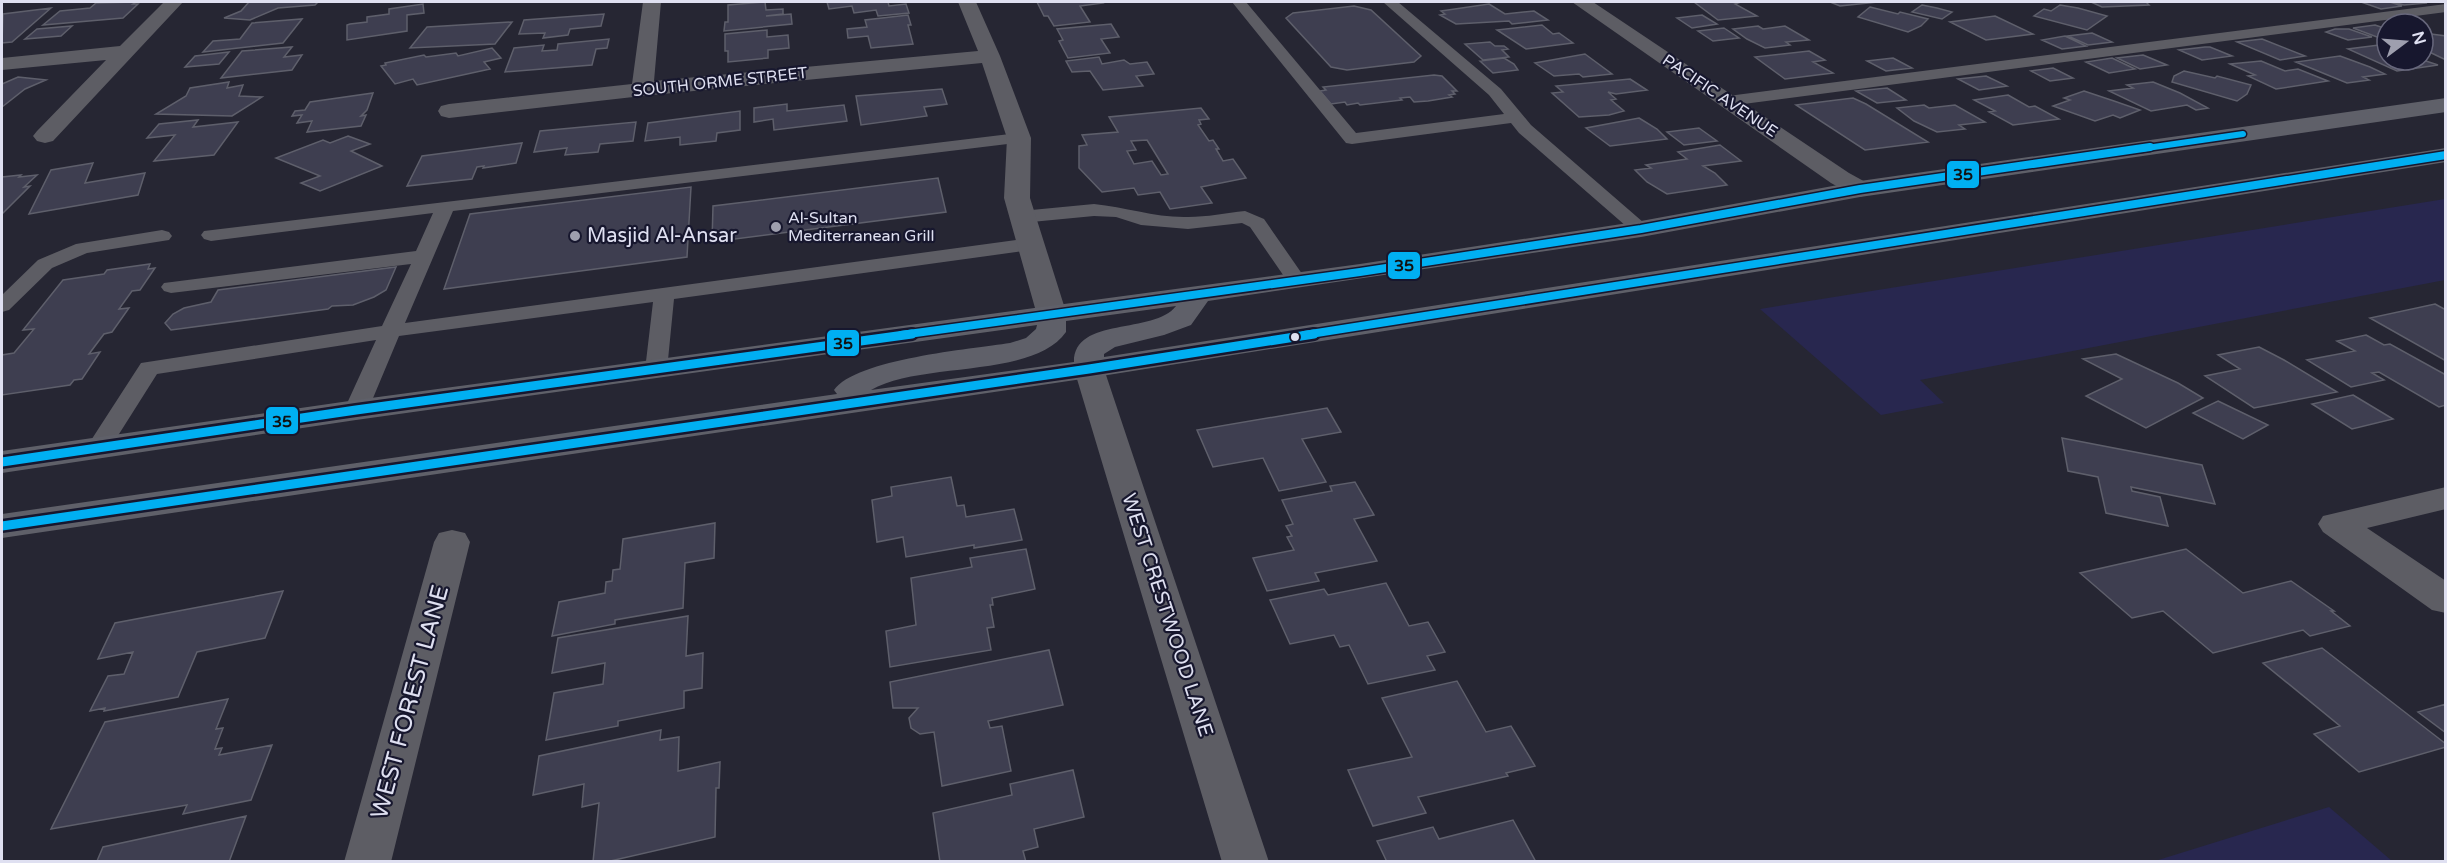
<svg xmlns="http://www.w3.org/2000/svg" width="2447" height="863" font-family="'Varela Round',sans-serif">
  <rect width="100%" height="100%" fill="#262633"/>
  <path fill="#28274f" d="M2445,199V280L1920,380L1944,403L1881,415L1760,309Z
    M2329,807L2392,861H2155Z"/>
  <path fill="#3e3e50" stroke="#5e5f6b" stroke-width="1.5" fill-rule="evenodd" d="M136,2L133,4H138L123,18L43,25L60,11L90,8L96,3Z
    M249,2H318L315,5L278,8L250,20L224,18L241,11Z
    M765,2L766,10L783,9V14L766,16L791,14L792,24L724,31L725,22H728V5Z
    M827,2H888L889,6L906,4L909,13L878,16L876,10L854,13L852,6L829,9Z
    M1037,2H1102L1103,3L1080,6L1090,22L1054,26L1048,16H1044Z
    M1694,2H1735L1738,3L1735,4L1757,16L1718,20Z
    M1830,2H1878L1840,6Z
    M2091,2H2146L2149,5L2102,7Z
    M2361,2H2390L2402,6L2381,9Z
    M2393,2H2424L2427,3L2404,5Z
    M423,4L424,13L407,15V31L347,40V25L350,24L367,22V17L389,14V9Z
    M1489,4L1505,14L1534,11L1548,20L1512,24L1509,21L1456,24L1440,15L1445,14L1441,11Z
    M1922,5L1937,8L1952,12L1942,19L1912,12Z
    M2060,5L2078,8L2107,16L2087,30L2034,16L2044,9L2051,11Z
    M1354,6L1371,10L1421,56L1414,62L1347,70L1331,67L1286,18L1293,13Z
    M1870,7L1898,14L1900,12L1928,19L1921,26L1908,32L1858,17Z
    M51,8L12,42L2,43L3,14Z
    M604,14L601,26L570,29L568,35L543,38L545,33L519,34L524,20Z
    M908,15L911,25H908L913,44L871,48L868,36L848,38L847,29L867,27L865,20Z
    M1702,15L1717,24L1692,28L1677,18Z
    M1995,16L2033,34L1986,40L1950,22Z
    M302,19L283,43L203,52L213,41L240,39L252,23Z
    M512,22L495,44L410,48L427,27Z
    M1111,24L1119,37L1101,39L1110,53L1068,58L1059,41L1063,40L1057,29Z
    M1542,25L1553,34L1559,33L1573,43L1526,49L1497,30Z
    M2375,25L2387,29V36L2377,37L2353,28Z
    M72,26L61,36L25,39L37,29Z
    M1758,26L1763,29L1785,26L1809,40L1786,42L1790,45L1765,48L1747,39L1733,29Z
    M1724,28L1739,38L1713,41L1698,31Z
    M2335,29H2349L2372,37L2348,40L2326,32Z
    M767,30V37L788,35L789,48L768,50V58L728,62V51H725V34Z
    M2092,33L2112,42L2088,45L2068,36Z
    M2423,33L2446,36V60L2423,49V36H2430Z
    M2065,36L2086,46L2062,49L2042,40Z
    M609,39L607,48L596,49L592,65L505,72L514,48L544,45L542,51L557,50L558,44Z
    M2262,39L2305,56L2280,60L2237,42Z
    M1490,42L1495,46H1504L1508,49L1502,50L1509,57L1483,60L1465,44Z
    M2379,45L2387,48V60H2423L2438,65L2397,71L2348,49Z
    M292,47L284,57L302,55L292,70L221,78L242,51Z
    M2205,47H2210L2232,56L2202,60L2179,50Z
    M492,48L501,58L484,62L490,69L417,85L413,79L395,84L381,66L386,65L385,63L424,55L426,57L456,53L458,56Z
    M1809,51L1825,60L1813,62L1833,73L1785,79L1755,57Z
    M229,52L219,64L185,67L195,56Z
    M1585,54L1612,74L1583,77L1579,74L1554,76L1535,63Z
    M2143,55L2167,65L2140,69L2117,58Z
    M2340,56L2370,67L2385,74L2363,77L2369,80L2347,83L2296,62Z
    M1099,57L1102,64L1124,60L1130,64L1147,62L1154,74L1136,76L1143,86L1103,90L1090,71L1072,72L1066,61Z
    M1504,58L1514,64L1518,70L1493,73L1480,61Z
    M1893,58L1912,68L1886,71L1867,61Z
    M2112,58L2135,69L2109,73L2086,62Z
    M2261,61L2285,71L2298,69L2328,81L2276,89L2248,76L2255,75L2230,64Z
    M2053,68L2073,78L2050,81L2031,71Z
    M2184,71L2215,78L2217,76L2251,85L2247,94L2237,101L2172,82L2174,76Z
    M1434,75L1442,76L1457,91H1452L1455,94L1449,95L1452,97L1428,101L1414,102L1410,97L1400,98L1402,100L1360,105L1358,103L1347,105L1345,102L1331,104L1320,91L1326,90L1323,87Z
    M1986,76L2007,86L1979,90L1958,79Z
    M18,77L46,80L25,89L2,107V84Z
    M1630,79L1647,90L1616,94L1608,92L1616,99L1611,100L1624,111L1609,115L1579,117L1552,93L1563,92L1556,86Z
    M229,82L227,88L243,85L239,96L262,97L232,116L156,114L186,96L190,88Z
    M2153,82L2180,93L2208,108L2196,110L2187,105L2151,111L2109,91L2133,88L2127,85Z
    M1887,88L1906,100L1877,103L1856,91Z
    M942,89L947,104L924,107L927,116L861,125L856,96Z
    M2084,91L2114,101L2140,110L2120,118L2113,115L2095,121L2053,106L2070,100L2064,98Z
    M373,93L367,110L361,116L366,115L361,126L307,132L312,121L297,123L302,115L292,116L295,111L305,110L310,102Z
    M2008,95L2029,107L2035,106L2059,119L2013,125L1989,112L1995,111L1974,100Z
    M1853,98L1866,104L1928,142L1865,150L1796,105Z
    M787,104V111L844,105L847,121L774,130L773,119L754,122V108Z
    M1924,105L1929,108L1955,105L1985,122L1959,125L1965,129L1937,132L1914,121L1897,108Z
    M1201,108L1209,119L1199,120L1201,124L1198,125L1209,141L1213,140L1219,149H1216L1223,161L1233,159L1246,178L1201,187L1212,203L1170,209L1160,192L1138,195L1134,188L1102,192L1079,168V146L1087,145L1082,135L1118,132L1109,117ZM1147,140L1168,174L1161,175L1152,161L1134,164L1127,151L1136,150L1131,141Z
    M740,111V130L717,133L716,141L680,145V137L645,141L648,123Z
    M1639,118L1657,129L1667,139L1610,146L1586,128Z
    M198,120L193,127L238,122L214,155L154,161L175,135L147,138L159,124Z
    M636,122L633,141L600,144L598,152L565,155L567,148L534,152L540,131Z
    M1699,128L1717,141L1684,145L1667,132Z
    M348,136L370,144L351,151L382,166L320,191L301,183L320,176L276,158L323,140L330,143Z
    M522,143L516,163L483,168L484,166L477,167L472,179L407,186L422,156Z
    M1720,145L1741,161L1703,166L1715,173L1727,185L1667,194L1647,182L1635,170L1651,168L1646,165L1687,159L1678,152Z
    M93,163L85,183L145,173L138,195L29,214L51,170Z
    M21,175L19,177L37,175L24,187L30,186L2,214V177Z
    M938,178L946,212L712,242L713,206Z
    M691,187L687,257L444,289L470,214Z
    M150,264L148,269L155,268L140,290L132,291L119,309L129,308L112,332L104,334L89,354L100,352L82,379L74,380L70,385L2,395V355L14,353L34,329L23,330L63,280L104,274L107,270Z
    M396,267L386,290L374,297L353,305L332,306L328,309L171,330L165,323L173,314L184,308L211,302L218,290Z
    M2435,304L2446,310V361L2370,318Z
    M2366,335L2384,345L2390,344L2446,375V405L2439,407L2379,372L2372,373L2384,380L2351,387L2307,360L2355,351L2337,341Z
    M2259,347L2284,360L2337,392L2254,408L2205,376L2240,369L2218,355Z
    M2116,354L2178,383L2203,398L2146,428L2086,396L2122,379L2083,359Z
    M2353,395L2393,419L2352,429L2312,404Z
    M2218,401L2268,425L2243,439L2193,413Z
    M1327,408L1341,432L1302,439L1326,482L1279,491L1263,458L1213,467L1197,430Z
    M2062,438L2202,465L2215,504L2131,487L2132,491L2160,497L2168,526L2106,513L2098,477L2068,471Z
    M951,477L957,506L964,505L966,517L1014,509L1022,540L974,548V545L906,557L903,537L877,542L872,500L892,496L891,487Z
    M1355,482L1374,515L1354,519L1377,561L1315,573L1319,581L1267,591L1253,558L1294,550L1287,537L1292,536L1286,526L1293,524L1282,500L1332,491L1330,486Z
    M715,523L714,558L685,563L683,608L615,620V624L552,636L559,602L605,593L606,582L612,581L613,570L620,569L623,539Z
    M1026,549L1035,589L992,598L993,605H990L994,627L987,628L991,650L890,667L886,631L916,625L911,578L972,567L970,558Z
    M2186,549L2243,593L2291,581L2334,611H2331L2350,626L2310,636L2303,630L2213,653L2163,611L2132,618L2080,573Z
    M1386,583L1409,626L1428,622L1445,652L1427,656L1435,670L1368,684L1349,645L1340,647L1334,635L1290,644L1270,600L1324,589L1328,595Z
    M283,591L265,638L197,652L178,697L104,711L105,708L90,711L108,676L124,674L133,652L98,659L115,623Z
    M688,616L686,656L703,653L702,688L684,691V708L618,721V726L546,740L554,693L603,684L605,663L552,673L558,638Z
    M2322,648L2446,744V747L2359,772L2314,734L2340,726L2263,663Z
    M1049,650L1063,705L988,721L990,728L1002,726L1011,771L942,786L934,732L920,734L911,728L909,718L918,708H893L890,682Z
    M1457,681L1486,732L1511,726L1535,766L1506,773L1508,776L1418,797L1426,813L1373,826L1348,770L1412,757L1382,698Z
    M228,699L216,729L223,728L215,749L222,748L219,755L272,745L251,800L183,814L187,805L51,829L105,722Z
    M2446,704V733L2418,712Z
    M661,730L660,740L679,737L678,771L720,762L719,788H716L715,837L606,862H593L599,803L582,807L584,784L533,795L539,756Z
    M1073,770L1084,817L1034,829L1038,847L1023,851L1026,862H940L933,813L1012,795L1010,784Z
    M246,816L229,862H94L97,861L103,847Z
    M1513,820L1536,862H1387L1377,841L1433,827L1439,839Z"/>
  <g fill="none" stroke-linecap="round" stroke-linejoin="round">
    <path fill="#5d5d64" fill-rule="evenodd" d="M1232,2H1246L1356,133L1504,114L1489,95L1383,2H1398L1501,89L1531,125L1651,229L1648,233H1634L1519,133L1511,123L1352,144L1346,143Z
      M2446,4V12L1728,106L1720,101L1728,96Z
      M1019,133L1025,134L1027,138L1025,142L453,211L405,323L1031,238L1038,240L1041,244L1038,248L1031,250L674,299L667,370L664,375L656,377L648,375L645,370L653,302L399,336L368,410L364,415L356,417L348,415L344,410L376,340L157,374L107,453L98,455L89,453L86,448L141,363L382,326L411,264L171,293L164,291L161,287L164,283L416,251L433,213L211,241L204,239L201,235L204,231Z
      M1094,204C1126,207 1156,218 1188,217C1207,217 1226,213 1245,211L1264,219L1307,281L1304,285H1290L1250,227L1242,223L1188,229L1141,225L1116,217L1094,216L1021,223L1014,221L1012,217L1014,213L1021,211Z
      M162,230L169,232L172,236L169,240L87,253L52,268L9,310L2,312V295L38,260L76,244Z"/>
    <path fill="#5d5d64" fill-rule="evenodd" d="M164,2H183L53,141L45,143L37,141L33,136L37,131L106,60L2,70V58L120,46Z
      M643,2H661L654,81L978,51L958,2H976L1000,56L1031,138L1030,198L1067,315L1062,321L1052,324L1042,321L1037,315L1004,198L1007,138L982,63L642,96L449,118L441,116L438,111L441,106L449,104L632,84Z
      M1572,2H1593L1849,173L1869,184L1873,189L1869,194L1860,197L1851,194L1831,183Z
      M1089,360L1100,362L1104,369L1269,862H1222L1074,369L1078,362Z
      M2446,487V509L2367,528L2446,581V613L2432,610L2323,532L2318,524L2323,516Z
      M452,530L465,533L470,542L391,862H344L434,542L439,533Z"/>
    <path fill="#5f6069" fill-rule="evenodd" d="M2446,98V112L1860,197L1641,237L1208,301L1191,325L1164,335L1115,347L1104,354V357L2446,148V162L1089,378L2,538V514L837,394L834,390C856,359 971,349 1010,343L1026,338L1036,329L1037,325L356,420L2,473V451L356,400L1360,264L1641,221L1860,181ZM1176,306C1154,335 1074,316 1074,362L871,390C921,361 1033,379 1066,332V321Z"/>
    <defs>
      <path id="bus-1-far2" d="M2140,149L2243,134"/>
      <path id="bus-1-far1" d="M901,335L1360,272L1641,229L1860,189L2150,147
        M1304,335L2446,155"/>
      <path id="bus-1" d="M2,462L356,410L912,334
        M2,526L1089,369L1314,334"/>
    </defs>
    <use href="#bus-1-far2" stroke="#17172e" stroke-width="9"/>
    <use href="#bus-1-far1" stroke="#17172e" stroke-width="11"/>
    <use href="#bus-1" stroke="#17172e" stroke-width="14"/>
    <use href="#bus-1-far2" stroke="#00aff2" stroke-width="6"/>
    <use href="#bus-1-far1" stroke="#00aff2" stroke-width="8"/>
    <use href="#bus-1" stroke="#00aff2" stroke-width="9"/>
  </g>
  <g fill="#9e9fae" stroke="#17172e" stroke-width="2">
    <circle cx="776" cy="227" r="6"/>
    <circle cx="575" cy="236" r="6"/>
  </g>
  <circle fill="#dfe0f1" stroke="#17172e" stroke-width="2" cx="1295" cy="337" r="5"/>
  <g text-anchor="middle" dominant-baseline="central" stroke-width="4.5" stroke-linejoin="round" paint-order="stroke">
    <g font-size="16" fill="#dfe0f1" stroke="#17172e">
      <text transform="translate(720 82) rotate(-6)">SOUTH ORME STREET</text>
      <text transform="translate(1720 96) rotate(34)">PACIFIC AVENUE</text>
    </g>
    <g font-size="16" fill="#dfe0f1" stroke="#17172e" text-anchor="start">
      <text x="788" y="218">Al-Sultan<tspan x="788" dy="18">Mediterranean Grill</tspan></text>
    </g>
    <g font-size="20" fill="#dfe0f1" stroke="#17172e" text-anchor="start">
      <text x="587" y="236">Masjid Al-Ansar</text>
    </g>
    <g font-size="20" fill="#dfe0f1" stroke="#17172e">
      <text transform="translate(1167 615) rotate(72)">WEST CRESTWOOD LANE</text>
    </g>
    <g font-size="24" fill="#dfe0f1" stroke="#17172e">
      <text transform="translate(410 702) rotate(-75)">WEST FOREST LANE</text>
    </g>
  </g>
  <g stroke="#17172e" stroke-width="2">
    <rect x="1946" y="160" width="34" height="29" rx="6" fill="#00aff2"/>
    <rect x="1387" y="251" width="34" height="29" rx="6" fill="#00aff2"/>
    <rect x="826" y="329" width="34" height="28" rx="6" fill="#00aff2"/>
    <rect x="265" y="406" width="34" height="29" rx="6" fill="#00aff2"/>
  </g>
  <g font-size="16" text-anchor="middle" font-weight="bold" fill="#111">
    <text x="1963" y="180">35</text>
    <text x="1404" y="271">35</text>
    <text x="843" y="349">35</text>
    <text x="282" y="427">35</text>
  </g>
  <rect width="2447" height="863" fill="none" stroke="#dfe0f1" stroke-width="6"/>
  <g transform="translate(2405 42) rotate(74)"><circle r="28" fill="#17172e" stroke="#67677c" stroke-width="1.5"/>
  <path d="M0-4.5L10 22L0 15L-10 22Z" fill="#9e9fae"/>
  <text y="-9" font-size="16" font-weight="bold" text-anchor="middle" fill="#dfe0f1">N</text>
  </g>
</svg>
